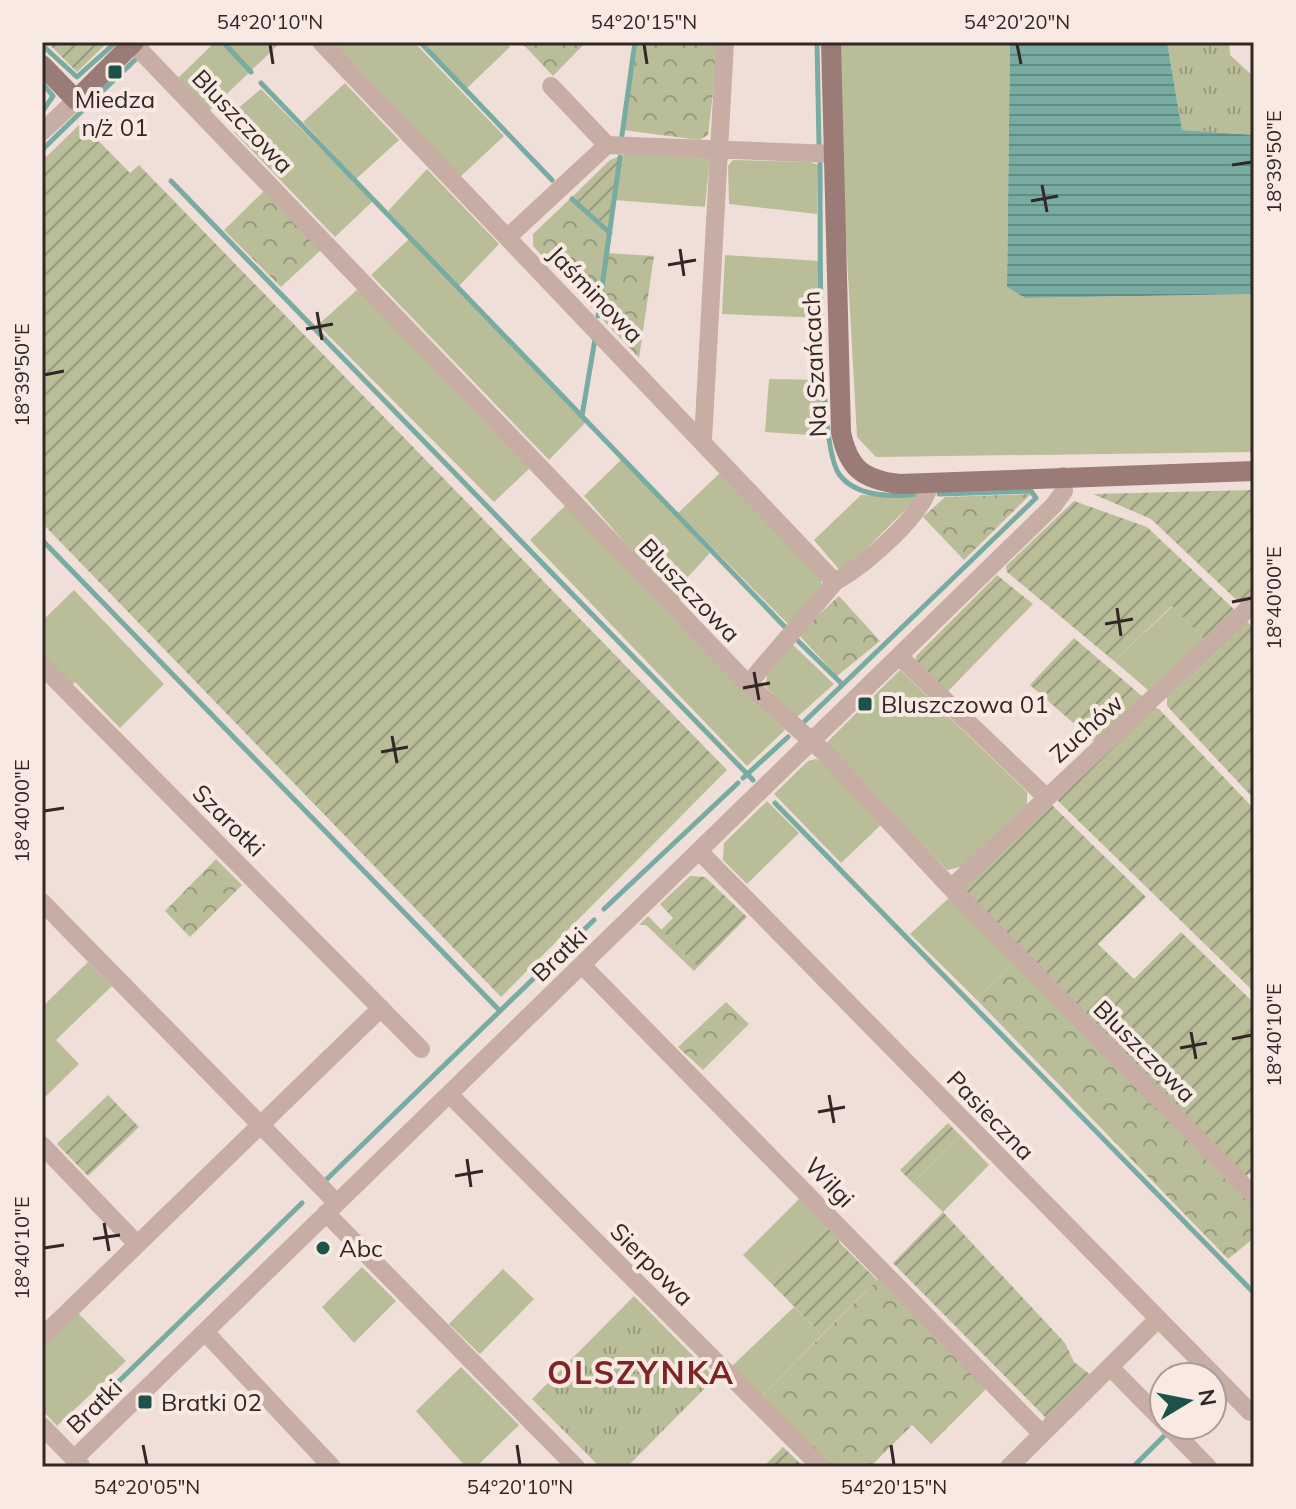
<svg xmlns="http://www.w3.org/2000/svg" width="1296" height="1509" font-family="Mulish,sans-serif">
  <defs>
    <pattern id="forest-crowns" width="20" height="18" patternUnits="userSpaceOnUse" patternTransform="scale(2)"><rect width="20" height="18" fill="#b9be99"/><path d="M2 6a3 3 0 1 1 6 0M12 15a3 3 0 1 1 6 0" fill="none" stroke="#979a7d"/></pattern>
    <pattern id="park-tufts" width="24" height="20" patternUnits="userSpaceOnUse" patternTransform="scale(2)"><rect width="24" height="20" fill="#b9be99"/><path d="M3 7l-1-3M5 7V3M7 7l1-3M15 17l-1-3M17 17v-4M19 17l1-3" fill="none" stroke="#979a7d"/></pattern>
    <pattern id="garden-furrows" width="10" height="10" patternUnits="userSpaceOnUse" patternTransform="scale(2)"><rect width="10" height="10" fill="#b9be99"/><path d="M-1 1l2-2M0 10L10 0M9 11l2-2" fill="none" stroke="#979a7d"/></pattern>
    <pattern id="water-rules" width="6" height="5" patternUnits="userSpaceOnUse" patternTransform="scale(2)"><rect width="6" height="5" fill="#78aba2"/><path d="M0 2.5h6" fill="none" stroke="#638b84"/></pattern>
  </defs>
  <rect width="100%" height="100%" fill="#f0dfd8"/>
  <path fill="#b9be99" d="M215,42H281L209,111L177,79Z
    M329,42H414L504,136L459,178Z
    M424,42H506L510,47L465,90Z
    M840,42H1010L1007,287L1025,298L1254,294V452L876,457L857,437L842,167Z
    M345,83L399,140L356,179L303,122Z
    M261,89L373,201L335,237L234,132L230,115Z
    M627,154L710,157L705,207L613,200L618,157Z
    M733,160L810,162L818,165L817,214L729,204L728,166Z
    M427,169L499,244L459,286L388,211Z
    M409,239L586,422L549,460L371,275Z
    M725,255L819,261L821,318L722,314Z
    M359,288L531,467L494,502L318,325Z
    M769,379L822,380L824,436L765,432Z
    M622,459L710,553L686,579L685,595L678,603L584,496Z
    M723,470L820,572L822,588L789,625L678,513Z
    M861,495L917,498L842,573L814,540Z
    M567,504L785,730L747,766L530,540Z
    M74,590L164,684L120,728L75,682L70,687L42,659V621Z
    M1173,606L1206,641L1149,691L1114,661Z
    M791,643L834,684L796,718L765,686L768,671Z
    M900,670L1027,792V810L965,866L947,870L826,743Z
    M816,759L823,762L883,823L841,863L774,794L808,761Z
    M767,801L799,833L747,884L723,860L724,843Z
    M952,895L1017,961L976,999L910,934Z
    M648,916L698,967L694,971L646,925H639Z
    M88,962L112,986L56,1040L79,1064L42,1100V1007Z
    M961,1136L989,1165L943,1212L913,1183Z
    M801,1197L830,1226L768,1280L743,1255Z
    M362,1267L396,1301L354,1343L322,1307Z
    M503,1269L534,1299L480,1354L449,1324Z
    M794,1307L822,1335L762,1396L732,1366Z
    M75,1310L126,1361L57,1426L42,1410V1342Z
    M461,1367L519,1425L476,1467H466L416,1411Z"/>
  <path fill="url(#forest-crowns)" d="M521,42H586L553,76Z
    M635,42H719L708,135L699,140L623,130Z
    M265,190L322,249L281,287L224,230Z
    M571,198L608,232L607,253L654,256L639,358L533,246V234Z
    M1031,494L964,560L923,517L945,497Z
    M839,596L880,641L837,676L798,634Z
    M216,859L242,885L190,937L165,911Z
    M1017,961L1254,1205V1238L1228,1259L976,999Z
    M726,1002L749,1024L703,1070L678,1047Z
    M881,1276L986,1389L931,1444L912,1425L870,1467H832L762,1396Z"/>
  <path fill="url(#park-tufts)" d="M1167,42H1229L1230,55L1254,77V135L1182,130Z
    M634,1296L715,1378L627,1467H600L532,1399Z"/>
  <path fill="url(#garden-furrows)" d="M47,42H108L77,72Z
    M81,123L130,173L139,165L727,770L501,997L42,523V161Z
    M618,157L608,232L571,198L610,160Z
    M1254,490V596L1243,606L1151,519L1093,494Z
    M1074,501L1147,527L1237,612L1206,641L1172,606L1114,661L1007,572L1006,566Z
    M997,575L1033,604L947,692L916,662V656Z
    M1246,620L1254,629V799L1167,706V693Z
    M1074,638L1142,696L1143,702L1096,743L1030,685Z
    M1152,707L1159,709L1254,809V992L1058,801L1060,791Z
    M1052,805L1146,897L1098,944L1134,979L1181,932L1254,1003V1170L1242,1180L962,887Z
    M690,876L705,877L747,917L698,967L661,930L673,918L660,904Z
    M108,1095L139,1127L88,1176L57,1144Z
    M948,1123L961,1136L913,1183L900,1170Z
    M943,1212L1065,1343L1074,1362L1092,1376L1048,1420L893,1263Z
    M830,1226L840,1236L839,1242L877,1280L822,1335L768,1280Z
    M783,1447L804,1467H763Z"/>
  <path fill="url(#water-rules)" d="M1010,42H1167L1182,130L1254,135V294L1025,298L1007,287Z"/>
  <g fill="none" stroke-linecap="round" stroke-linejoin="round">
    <path stroke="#78aba2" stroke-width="5" d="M223,42L251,72
      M420,42L552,180
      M817,42L819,144
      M42,45L77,77L116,42
      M42,83L53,96L42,112
      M261,83L784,626
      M90,103L136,59
      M622,135L635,42
      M42,150L83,110
      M820,164C821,217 816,441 839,474C856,498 892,496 918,495
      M171,181L753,780
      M572,199L610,233
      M598,316L620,157
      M582,416L595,339
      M42,540L500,1011L594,920
      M795,638L842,684
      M805,721L1036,498L1031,491L939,494
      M743,778L788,737
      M775,803L1254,1293
      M604,909L738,783
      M326,1180L500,1011
      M80,1419L302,1203
      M1133,1467L1165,1435"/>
    <path stroke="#c7ada4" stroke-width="18" d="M321,42L835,582
      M133,43L748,684L827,755L951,888L1254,1196
      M551,86L607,145
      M42,132L76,100
      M508,237L607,145L833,154
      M703,440L725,42
      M899,656L1045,796
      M42,666L421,1049
      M748,684L835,582C863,566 926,514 930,482
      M699,851L1250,1412
      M951,888L1254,603
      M42,902L337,1203
      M582,965L1042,1434
      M449,1094L821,1467
      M42,1145L137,1244
      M326,1213L576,1467
      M205,1332L332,1467
      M42,1337L381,1008
      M1111,1368L1164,1422
      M1167,1425L1208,1467
      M42,1426L82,1467
      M74,1459L1054,505L1064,491L1063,476
      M1009,1467L1157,1320"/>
    <path stroke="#9a7b76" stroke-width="20" d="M831,42L841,432C848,468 863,480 900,484L1254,471
      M42,65L76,100L134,42"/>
  </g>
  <path fill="none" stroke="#332726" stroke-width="3" d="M270,44L273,64M644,44L647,64M1017,44L1021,64M1232,165L1252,162M1042,185L1047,212M1031,201L1058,196M680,249L684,276M668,265L696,260M317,312L322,340M306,329L333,324M44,375L64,371M1232,602L1252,598M1117,608L1121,636M1105,624L1133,619M754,672L759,700M743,688L770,683M392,736L397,763M381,752L408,747M44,811L64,808M1191,1032L1196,1059M1232,1039L1252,1035M1180,1048L1207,1043M829,1095L834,1123M818,1112L845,1107M467,1159L471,1187M455,1176L483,1171M104,1223L109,1251M93,1239L120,1235M44,1248L64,1245M143,1445L147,1465M517,1445L520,1465M891,1445L894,1465"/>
  <g fill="#1d524a" stroke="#f8eae3" stroke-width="3">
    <rect x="107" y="64" width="16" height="16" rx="4"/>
    <rect x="857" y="696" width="16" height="16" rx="4"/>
    <circle cx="323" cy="1248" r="8"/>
    <rect x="137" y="1394" width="16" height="16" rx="4"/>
  </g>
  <g text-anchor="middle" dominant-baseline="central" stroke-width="8" stroke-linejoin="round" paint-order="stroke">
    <g font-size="24" fill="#332726" stroke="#f8eae3" text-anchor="start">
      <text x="115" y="99" text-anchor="middle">Miedza<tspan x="115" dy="28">n/ż 01</tspan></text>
      <text x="881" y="704">Bluszczowa 01</text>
      <text x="339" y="1248">Abc</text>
      <text x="161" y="1402">Bratki 02</text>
    </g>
    <g font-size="24" fill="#332726" stroke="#f8eae3">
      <text transform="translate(243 121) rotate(46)">Bluszczowa</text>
      <text transform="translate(596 294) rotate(46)">Jaśminowa</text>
      <text transform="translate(814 364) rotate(-93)">Na Szańcach</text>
      <text transform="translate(690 590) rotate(46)">Bluszczowa</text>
      <text transform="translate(1086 728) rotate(-42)">Zuchów</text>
      <text transform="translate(229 820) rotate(45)">Szarotki</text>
      <text transform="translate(559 954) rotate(-44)">Bratki</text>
      <text transform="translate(1145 1051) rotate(45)">Bluszczowa</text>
      <text transform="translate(991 1115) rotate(46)">Pasieczna</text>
      <text transform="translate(830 1182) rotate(46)">Wilgi</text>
      <text transform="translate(652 1264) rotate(45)">Sierpowa</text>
      <text transform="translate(94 1406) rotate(-44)">Bratki</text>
    </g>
    <g font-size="32" font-weight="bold" letter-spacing="2" fill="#7e2422" stroke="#f8eae3">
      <text x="641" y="1372">OLSZYNKA</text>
    </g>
  </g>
  <rect width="1296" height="1509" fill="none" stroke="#f8eae3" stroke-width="88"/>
  <g transform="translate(1188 1401) rotate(80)"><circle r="38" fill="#f8eae3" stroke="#a99c97" stroke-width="2"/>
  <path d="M0-6L14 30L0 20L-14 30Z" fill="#1d524a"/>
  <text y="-12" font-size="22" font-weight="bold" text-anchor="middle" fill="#332726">N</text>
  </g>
  <rect x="44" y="44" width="1208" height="1421" fill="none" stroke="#332726" stroke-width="3"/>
  <g font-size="20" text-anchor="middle" fill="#332726">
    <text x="270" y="29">54°20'10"N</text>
    <text x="644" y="29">54°20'15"N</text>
    <text x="1017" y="29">54°20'20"N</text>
    <text transform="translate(1274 162) rotate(-90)" y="7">18°39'50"E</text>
    <text transform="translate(22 375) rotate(-90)" y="7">18°39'50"E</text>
    <text transform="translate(1274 598) rotate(-90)" y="7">18°40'00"E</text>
    <text transform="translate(22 811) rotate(-90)" y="7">18°40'00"E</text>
    <text transform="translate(1274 1035) rotate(-90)" y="7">18°40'10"E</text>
    <text transform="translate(22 1248) rotate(-90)" y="7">18°40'10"E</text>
    <text x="147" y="1494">54°20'05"N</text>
    <text x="520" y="1494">54°20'10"N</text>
    <text x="894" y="1494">54°20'15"N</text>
  </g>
</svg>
